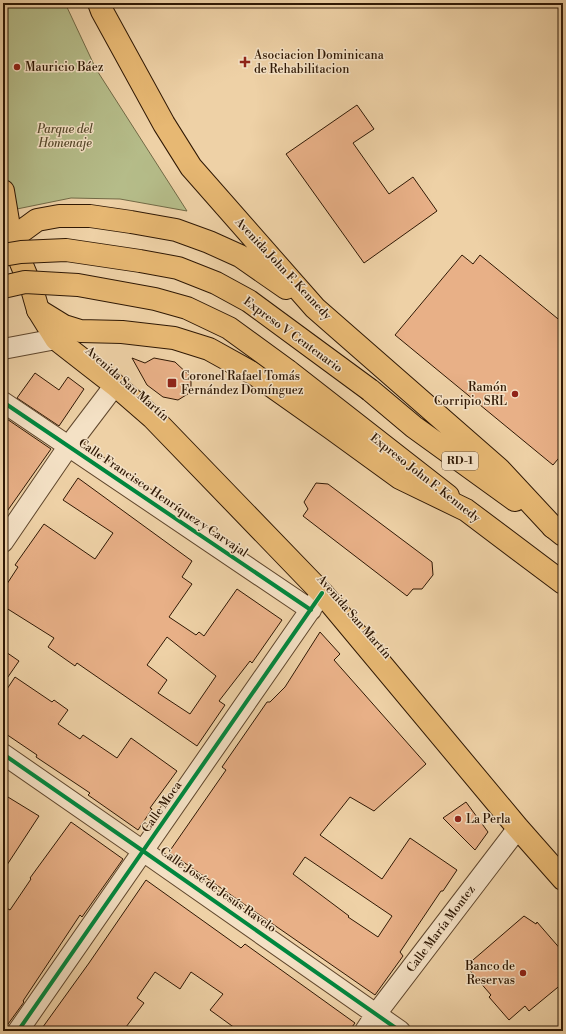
<svg xmlns="http://www.w3.org/2000/svg" width="566" height="1034" font-family="'Libre Bodoni',serif">
  <rect width="100%" height="100%" fill="#eed1a6"/>
  <filter id="stains"><feTurbulence type="fractalNoise" baseFrequency=".005" numOctaves="4"/><feColorMatrix values="0 0 0 0 .2 0 0 0 0 .09 0 0 0 0 .02 0 0 0 .5 -.17"/></filter>
  <radialGradient id="worn" r=".72"><stop offset=".6" stop-color="#630" stop-opacity="0"/><stop offset="1" stop-color="#630" stop-opacity=".3"/></radialGradient>
  <path fill="#b5bc89" stroke="#726a46" d="M3,3H65L96,69L187,211L120,199L71,198L7,211L3,181Z"/>
  <path fill="#e8b087" stroke="#2f1804" fill-rule="evenodd" d="M357,105L374,129L353,143L389,194L413,177L437,211L364,263L286,154Z
    M462,255L473,264L480,255L563,323V453L553,465L395,335Z
    M132,358L145,363L154,358L175,362L191,377V392L178,400L163,397L147,385Z
    M35,373L59,390L68,377L84,389L59,426L17,398Z
    M4,417L51,449L3,517V418Z
    M78,478L192,561L182,577L192,584L169,617L196,635L199,632L204,636L237,589L282,620L252,663L250,661L219,701L225,705L197,746L77,663L75,666L48,647L54,638L3,606V590L18,567L15,565L44,524L95,559L113,533L63,500ZM167,637L216,676L190,714L158,693L167,680L147,665Z
    M316,483L328,484L432,562L433,575L422,589H413L407,596L303,516L308,509L304,502Z
    M320,632L340,654L334,660L426,764L374,811L350,797L320,835L382,879L410,838L457,870L443,891H441L400,952L403,956L375,995L169,852L226,770L222,767L267,702H270L285,687ZM305,857L392,916L378,937L348,917L349,916L293,874Z
    M3,650L19,661L3,684Z
    M15,677L52,702L54,700L68,710L58,724L80,739L83,735L117,758L131,738L177,771L150,808L152,809L138,830L88,795L90,793L36,757L37,755L3,732V695Z
    M3,794L39,816L3,871Z
    M466,802L488,832L475,850L443,818Z
    M71,822L123,859L82,917L80,915L23,1001L24,1002L3,1031V906L10,910L31,879L30,878Z
    M146,880L241,948L245,944L355,1023L349,1031H239L210,1010L223,994L191,972L180,989L155,972L137,998L144,1003L123,1031H40L89,963Z
    M524,916L536,924L537,922L563,952V983L529,1011L525,1006L509,1020L489,997L491,995L466,966Z"/>
  <g fill="none" stroke-linecap="round" stroke-linejoin="round">
    <defs>
      <path id="minor" d="M3,349L56,339
        M3,402L311,610
        M3,542L68,447L115,385
        M3,754L143,851L400,1031
        M18,1031L322,593
        M365,1031L376,1014L518,828"/>
      <path id="major" d="M99,3L102,11L164,124L191,167L315,308L499,469L553,527
        M3,191L11,239L32,289L38,310L56,339L115,385L153,418L322,593L518,828L563,879
        M11,239L37,220L59,216H90L131,222L176,230L209,242L240,256L286,288
        M288,371L448,496
        M370,390L414,427L515,500"/>
      <path id="highway" d="M38,310L64,326L80,331L122,332L174,338L209,349L256,375L331,428L400,478L466,510L563,583
        M553,527L563,535"/>
    </defs>
    <use href="#minor" stroke="#5f462c" stroke-width="22"/>
    <use href="#major" stroke="#2f1804" stroke-width="24"/>
    <use href="#highway" stroke="#2f1804" stroke-width="24"/>
    <use href="#minor" stroke="#f4e1c5" stroke-width="20"/>
    <use href="#major" stroke="#e7b873" stroke-width="22"/>
    <use href="#highway" stroke="#e7b873" stroke-width="22"/>
    <defs>
      <path id="major-bridge" d="M3,255L21,252L66,250L140,261L178,268L216,283L249,301L370,390
        M3,287L25,282L78,285L155,299L187,308L229,328L288,371"/>
    </defs>
    <use href="#major-bridge" stroke="#2f1804" stroke-width="24" stroke-linecap="butt"/>
    <use href="#major-bridge" stroke="#e7b873" stroke-width="22"/>
    <defs>
      <path id="cycleway" d="M3,402L311,610
        M3,754L143,851L400,1031
        M18,1031L322,593"/>
    </defs>
    <use href="#cycleway" stroke="#f4e1c5" stroke-width="6"/>
    <use href="#cycleway" stroke="#00873e" stroke-width="4"/>
  </g>
  <g fill="#8f2418" stroke="#f4e1c5" stroke-width="1.5">
    <path d="M243 56h4v4h4v4h-4v4h-4v-4h-4v-4h4z"/>
    <circle cx="17" cy="67" r="4"/>
    <rect x="167" y="378" width="10" height="10" rx="2"/>
    <circle cx="515" cy="394" r="4"/>
    <circle cx="458" cy="819" r="4"/>
    <circle cx="523" cy="973" r="4"/>
  </g>
  <g text-anchor="middle" dominant-baseline="central" stroke-width="3" stroke-linejoin="round" paint-order="stroke">
    <rect fill="#f4e1c5" stroke="#6a543e" stroke-width="1" x="442" y="452" width="36" height="18" rx="3"/>
    <g font-size="11" font-weight="bold" fill="#2f1804">
      <text x="460" y="461">RD-1</text>
    </g>
    <g font-size="12" fill="#2f1804" stroke="#f4e1c5" text-anchor="start">
      <text x="254" y="55">Asociacion Dominicana<tspan x="254" dy="14">de Rehabilitacion</tspan></text>
      <text x="25" y="67">Mauricio Báez</text>
      <text x="181" y="376">Coronel Rafael Tomás<tspan x="181" dy="14">Fernández Domínguez</tspan></text>
      <text x="507" y="387" text-anchor="end">Ramón<tspan x="507" dy="14">Corripio SRL</tspan></text>
      <text x="466" y="819">La Perla</text>
      <text x="515" y="966" text-anchor="end">Banco de<tspan x="515" dy="14">Reservas</tspan></text>
    </g>
    <g font-size="12" font-style="italic" fill="#57492c" stroke="#f4e1c5">
      <text x="65" y="129">Parque del<tspan x="65" dy="14">Homenaje</tspan></text>
    </g>
    <g font-size="12" fill="#2f1804" stroke="#f4e1c5">
      <text transform="translate(283 269) rotate(47)">Avenida John F. Kennedy</text>
      <text transform="translate(293 335) rotate(36)">Expreso V Centenario</text>
      <text transform="translate(127 384) rotate(41)">Avenida San Martín</text>
      <text transform="translate(425 478) rotate(38)">Expreso John F. Kennedy</text>
      <text transform="translate(163 498) rotate(34)">Calle Francisco Henríquez y Carvajal</text>
      <text transform="translate(354 617) rotate(49)">Avenida San Martín</text>
      <text transform="translate(162 807) rotate(-55)">Calle Moca</text>
      <text transform="translate(218 890) rotate(35)">Calle José de Jesús Ravelo</text>
      <text transform="translate(441 929) rotate(-53)">Calle María Montez</text>
    </g>
  </g>
  <rect width="566" height="1034" fill="none" stroke="#eed1a6" stroke-width="16"/>
  <rect x="4" y="4" width="558" height="1026" fill="none" stroke="#2f1804" stroke-width="2"/>
  <rect x="8" y="8" width="550" height="1018" fill="none" stroke="#2f1804"/>
  <rect width="100%" height="100%" filter="url(#stains)"/>
  <rect width="100%" height="100%" fill="url(#worn)"/>
</svg>
